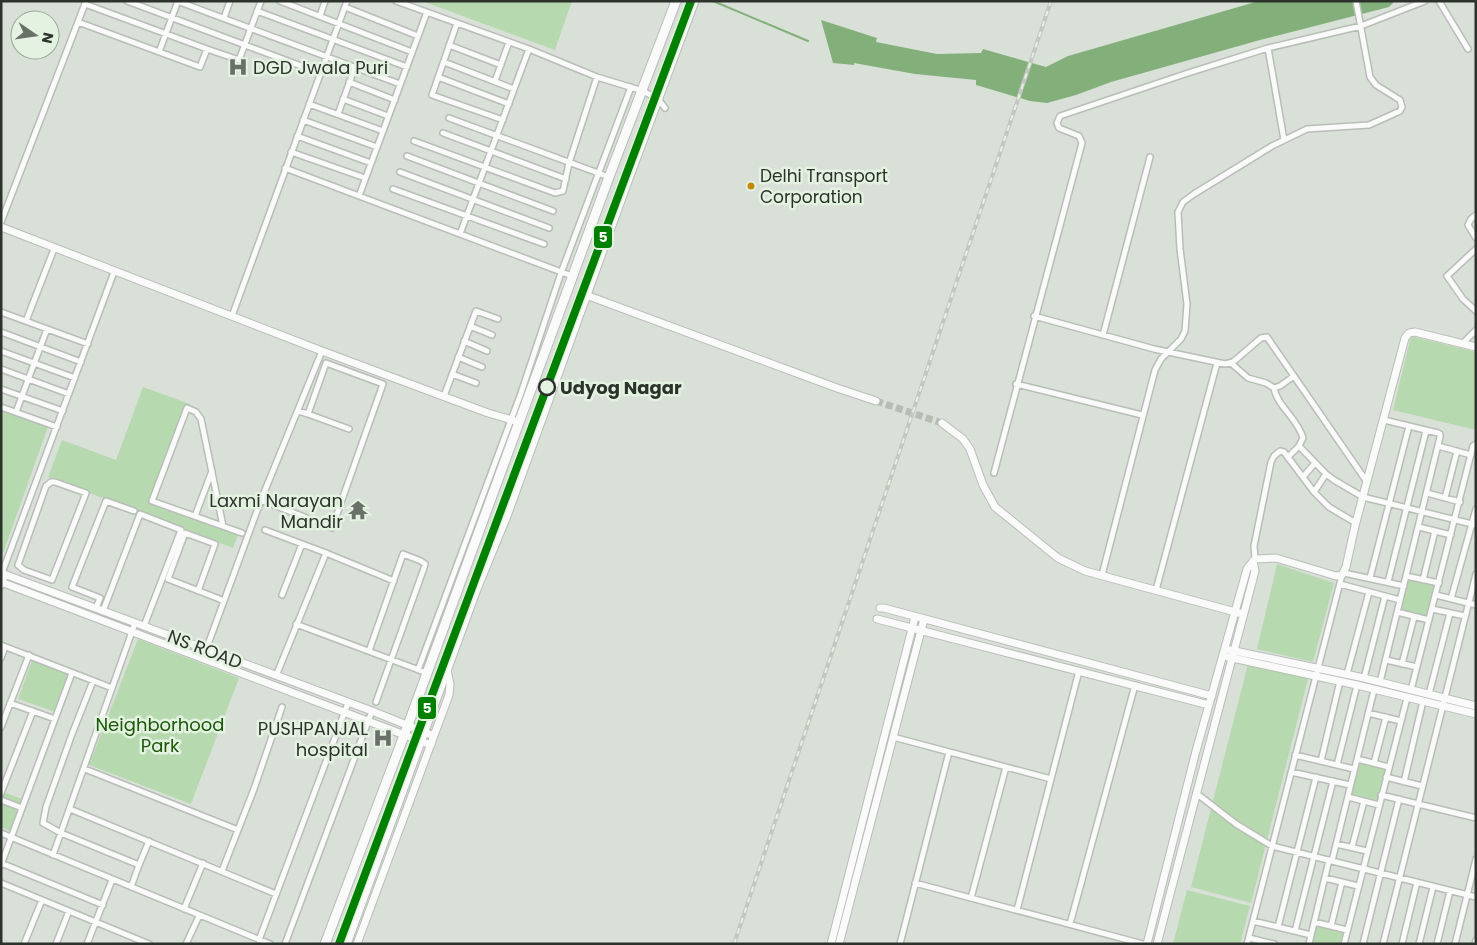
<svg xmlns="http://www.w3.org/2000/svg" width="1477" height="945" font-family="Poppins,sans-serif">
  <rect width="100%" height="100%" fill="#d9e0d8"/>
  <path fill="#b7d9af" d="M422,1H572L555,50Z
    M1411,336L1476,352V430L1393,410Z
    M143,387L190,404L154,499L240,530L233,548L48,477L62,440L116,460Z
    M1,410L48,427L1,559Z
    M1277,564L1334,583L1313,662L1257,649Z
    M1409,578L1437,585L1428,619L1400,612Z
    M138,639L239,678L191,804L89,765Z
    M34,655L75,672L61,714L18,699Z
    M1248,664L1308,679L1251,903L1191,887Z
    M1358,762L1386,769L1377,803L1349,796Z
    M1,791L27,801L15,833L1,827Z
    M1187,890L1250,906L1240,944H1173Z
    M1316,925L1343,932L1340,944H1311Z"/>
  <path fill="#83b07a" d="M1259,1H1395L1389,7L1260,40L1111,82L1076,95L1047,103L1030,101L976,85V80L915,74L854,63V65L833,63L821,20L877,38L876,42L937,54L981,53L983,49L1046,67L1068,56Z"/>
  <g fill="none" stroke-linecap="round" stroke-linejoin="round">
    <path stroke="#83b07a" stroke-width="2" d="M713,1L808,41"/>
    <path stroke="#b7bdb6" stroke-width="7" stroke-dasharray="7 3.5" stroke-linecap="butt" d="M876,401L942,423"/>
    <defs>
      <path id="street" d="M127,1L320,73
        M177,1L400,84
        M280,1L412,52
        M396,1L529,49L597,77L643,91L658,99L665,108
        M1439,1L1468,49
        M85,4L207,49
        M345,7L418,36
        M257,11L407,67
        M427,12L359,196L572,276
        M320,16L325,1
        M224,18L230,1
        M78,22L200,67L207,49L239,60L261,1
        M457,23L432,95L503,120
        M449,45L501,65
        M1268,48L1284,140
        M159,52L178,1
        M444,62L514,89
        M438,77L509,104
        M495,81L509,42
        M349,82L395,100
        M343,99L388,116
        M309,104L383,131
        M338,114L355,67
        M449,118L609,177
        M303,120L377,147
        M443,133L566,179
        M297,136L371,163
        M414,141L555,193L563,191L569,163L597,77
        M291,152L365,178
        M407,156L553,211
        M285,168L359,196
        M400,172L549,228
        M393,189L544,244
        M1476,215L1471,219L1468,225L1476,238
        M1,222L86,1
        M460,234L529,49
        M1476,249L1447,276L1463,299L1476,311
        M1,312L88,344
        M232,316L347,1
        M1034,316L1154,349L1225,364L1233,362L1261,338L1267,337L1367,482
        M26,321L54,249
        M470,326L492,335
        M1,332L81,362
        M1103,335L1150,157
        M464,341L487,351
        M1462,344L1476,330
        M1,351L75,378
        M458,357L482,367
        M1231,363L1248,378L1266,383L1274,388L1280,386L1294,376
        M1,369L69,394
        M452,374L476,383
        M1016,384L1142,415
        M1274,388C1277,406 1298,419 1303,438L1299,446L1288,457
        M1,389L63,411
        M444,396L476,311L498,319
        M1,407L57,427
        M16,412L47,329
        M308,414L349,429
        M1299,446L1326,474
        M1438,446L1471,455
        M994,473L1082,143L1079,136L1059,128L1057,123L1060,116L1188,73L1268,48L1361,26L1425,1
        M1303,477L1315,463
        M51,482H55L86,493L52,580L24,570L18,565L46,486Z
        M1314,492L1326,474L1334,480L1363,497L1476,525
        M1427,493L1460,502
        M1445,498L1457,451
        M261,500L332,528L383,384L326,363L308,414L298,411
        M195,516L212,471
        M223,526L201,419L196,412L187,408L152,501L242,533
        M1419,527L1451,535
        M265,530L326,553L394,581
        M1255,559L1254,546L1271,462L1274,456L1280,451L1284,452L1314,492L1329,507L1356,523
        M2,573L114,272
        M1344,573L1404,586
        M1102,575L1155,370L1161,359L1181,339L1185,331L1187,304L1180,249L1178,212L1183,202L1194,194L1272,146L1307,129L1369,125L1400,111L1402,107L1400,100L1376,85L1370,77L1356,1
        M1406,576L1439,583
        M1370,578L1409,426
        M1423,580L1435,531
        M1388,582L1426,431
        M1340,584L1400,600
        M1,586L6,574
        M1156,590L1217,363
        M198,591L215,544L185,533L168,579L217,598L224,601
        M282,595L302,544
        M1436,595L1476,605
        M1451,599L1476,509
        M96,608L100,598L72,587L106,501L134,511
        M1432,609L1465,616
        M103,611L140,514L181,530L144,626
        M1397,612L1429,620
        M296,624L427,673
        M1,645L112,688
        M369,651L403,554L421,561L425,564L424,568L376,702
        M1,658L5,647
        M203,658L261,500L322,351
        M1386,660L1417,667
        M1402,664L1414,617
        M418,670L521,393L561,273L631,87
        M1347,674L1369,592
        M276,676L326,553
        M1364,678L1385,596
        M93,681L72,734L46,807L43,823L61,833L139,865L131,887
        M1380,682L1440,437V434L1438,433L1384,420
        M1411,690L1473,446L1476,444
        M1429,694L1450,613
        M10,703L55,719
        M1368,713L1401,721
        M1,727L29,655
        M893,737L1051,779
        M1295,755L1354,769
        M1357,759L1389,767
        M1321,761L1340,681
        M1374,763L1386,717
        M1337,765L1357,685
        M85,769L238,830
        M1291,772L1350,785
        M1386,777L1422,786
        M1404,782L1423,701
        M1,793L33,711
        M1196,793L1236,824L1272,846L1476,897
        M1381,795L1476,818
        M1348,797L1379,805
        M1,800L22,808
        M70,809L276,894
        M1,833L270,944
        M1336,844L1367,851
        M1352,847L1364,801
        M53,855L135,623
        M1332,861L1374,690
        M1,863L103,905
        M1,865L72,673
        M139,865L149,841
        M222,871L254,789L282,707
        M1325,878L1358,886
        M1,883L149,944
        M915,883L1143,944
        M971,898L1006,767
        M184,909L203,863
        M1017,910L1079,671
        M1253,921L1311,935
        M1314,922L1347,930
        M1070,924L1135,685
        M1331,926L1342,882
        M1278,927L1316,777
        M1295,931L1333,781
        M1249,938L1274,944
        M259,940L348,703
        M24,944L42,900
        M56,944L69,911
        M87,944L112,880
        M186,944L199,916
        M285,944L372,711
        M900,944L949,752
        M1247,944L1342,575
        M1309,944L1329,860
        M1344,944L1407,698
        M1363,944L1399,799
        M1383,944L1476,574
        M1402,944L1417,882
        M1419,944L1433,887
        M1437,944L1450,891
        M1455,944L1476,859
        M1475,944L1476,940"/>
      <path id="secondary" d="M1,227L322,351L488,413L519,422
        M586,295L837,388L876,401
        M942,423L963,439L970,449L983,485L995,507L1058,558L1085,571L1239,613
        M1,573L372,711L434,736
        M1,582L431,745
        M880,608H884L1212,696
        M877,619L1209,705
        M1230,650L1364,678L1476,706
        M1228,657L1357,685L1476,714
        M357,944L449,695L450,684L447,670
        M831,944L915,617
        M839,944L924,619
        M1147,944L1196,751L1247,569L1255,559L1276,558L1336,576L1342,575L1346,567L1355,526L1405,338L1409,333L1415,332L1476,347
        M1157,944L1255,571L1253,561"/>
      <path id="highway" d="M325,944L408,725L609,177L676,1
        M346,944L476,589L506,516L626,184L694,1"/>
    </defs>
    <use href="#street" stroke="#b8beb7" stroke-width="8"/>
    <use href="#secondary" stroke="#b8beb7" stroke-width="9"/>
    <use href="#highway" stroke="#b8beb7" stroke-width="11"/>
    <use href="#street" stroke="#f9faf9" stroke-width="5"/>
    <use href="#secondary" stroke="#f9faf9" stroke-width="7"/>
    <use href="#highway" stroke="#f9faf9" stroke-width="9"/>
    <defs>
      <path id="rail" d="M734,944L1051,1"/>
    </defs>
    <use href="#rail" stroke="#c4c6c3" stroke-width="4"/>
    <use href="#rail" stroke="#e4f2e1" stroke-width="2" stroke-dasharray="5.5" stroke-linecap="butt"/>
    <defs>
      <path id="metro-1" d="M339,944L691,1"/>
    </defs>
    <use href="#metro-1" stroke="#e4f2e1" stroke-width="11"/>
    <use href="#metro-1" stroke="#008000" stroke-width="8"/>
  </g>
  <defs>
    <symbol id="hospital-bare" viewBox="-9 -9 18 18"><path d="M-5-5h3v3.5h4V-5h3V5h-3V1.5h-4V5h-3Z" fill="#697068" stroke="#e4f2e1" stroke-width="2.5" paint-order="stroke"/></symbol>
    <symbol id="temple-bare" viewBox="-9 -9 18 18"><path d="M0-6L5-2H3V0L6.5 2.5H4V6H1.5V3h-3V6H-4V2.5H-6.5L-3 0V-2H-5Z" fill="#697068" stroke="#e4f2e1" stroke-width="2.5" paint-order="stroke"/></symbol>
  </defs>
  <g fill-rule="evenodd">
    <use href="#hospital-bare" x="224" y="53" width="28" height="28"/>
    <use href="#temple-bare" x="344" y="496" width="28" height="28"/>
    <use href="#hospital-bare" x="369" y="724" width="28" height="28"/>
  </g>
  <circle fill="#c4890b" stroke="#e4f2e1" stroke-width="2" cx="751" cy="186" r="4.5"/>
  <circle fill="#e4f2e1" stroke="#2d332c" stroke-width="2.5" cx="547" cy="387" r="8"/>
  <g text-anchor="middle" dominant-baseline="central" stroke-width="5" stroke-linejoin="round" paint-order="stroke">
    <g font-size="17" fill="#2d332c" stroke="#e4f2e1" text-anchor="start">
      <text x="760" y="176">Delhi Transport<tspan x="760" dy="21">Corporation</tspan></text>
    </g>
    <g font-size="18" fill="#2d332c" stroke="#e4f2e1" text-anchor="end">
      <text x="253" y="67" text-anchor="start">DGD Jwala Puri</text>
      <text x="343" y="500">Laxmi Narayan<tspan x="343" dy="21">Mandir</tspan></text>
      <text x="368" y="728">PUSHPANJAL<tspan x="368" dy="21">hospital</tspan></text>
    </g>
    <g font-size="18" font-weight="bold" fill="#2d332c" stroke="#e4f2e1" text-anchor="start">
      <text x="560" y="387">Udyog Nagar</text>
    </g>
    <g font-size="18" fill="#2d332c" stroke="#e4f2e1">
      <text transform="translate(205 649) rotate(21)">NS ROAD</text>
    </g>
    <g font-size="18" fill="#1b5909" stroke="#e4f2e1">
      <text x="160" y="724">Neighborhood<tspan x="160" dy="21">Park</tspan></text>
    </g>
  </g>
  <g stroke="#e4f2e1" stroke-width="2">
    <rect x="593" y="225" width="20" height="24" rx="5" fill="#008000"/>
    <rect x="417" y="696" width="20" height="24" rx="5" fill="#008000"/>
  </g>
  <g font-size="14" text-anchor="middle" font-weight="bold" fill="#fff">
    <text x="603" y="242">5</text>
    <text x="427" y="713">5</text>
  </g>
  <rect width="1477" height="945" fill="none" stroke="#2d332c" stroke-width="5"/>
  <g transform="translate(35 35) rotate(103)"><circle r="24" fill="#e4f2e1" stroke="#9ba699"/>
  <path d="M0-4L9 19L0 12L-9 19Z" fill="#697068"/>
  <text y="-8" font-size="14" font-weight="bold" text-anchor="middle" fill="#2d332c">N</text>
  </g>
</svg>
